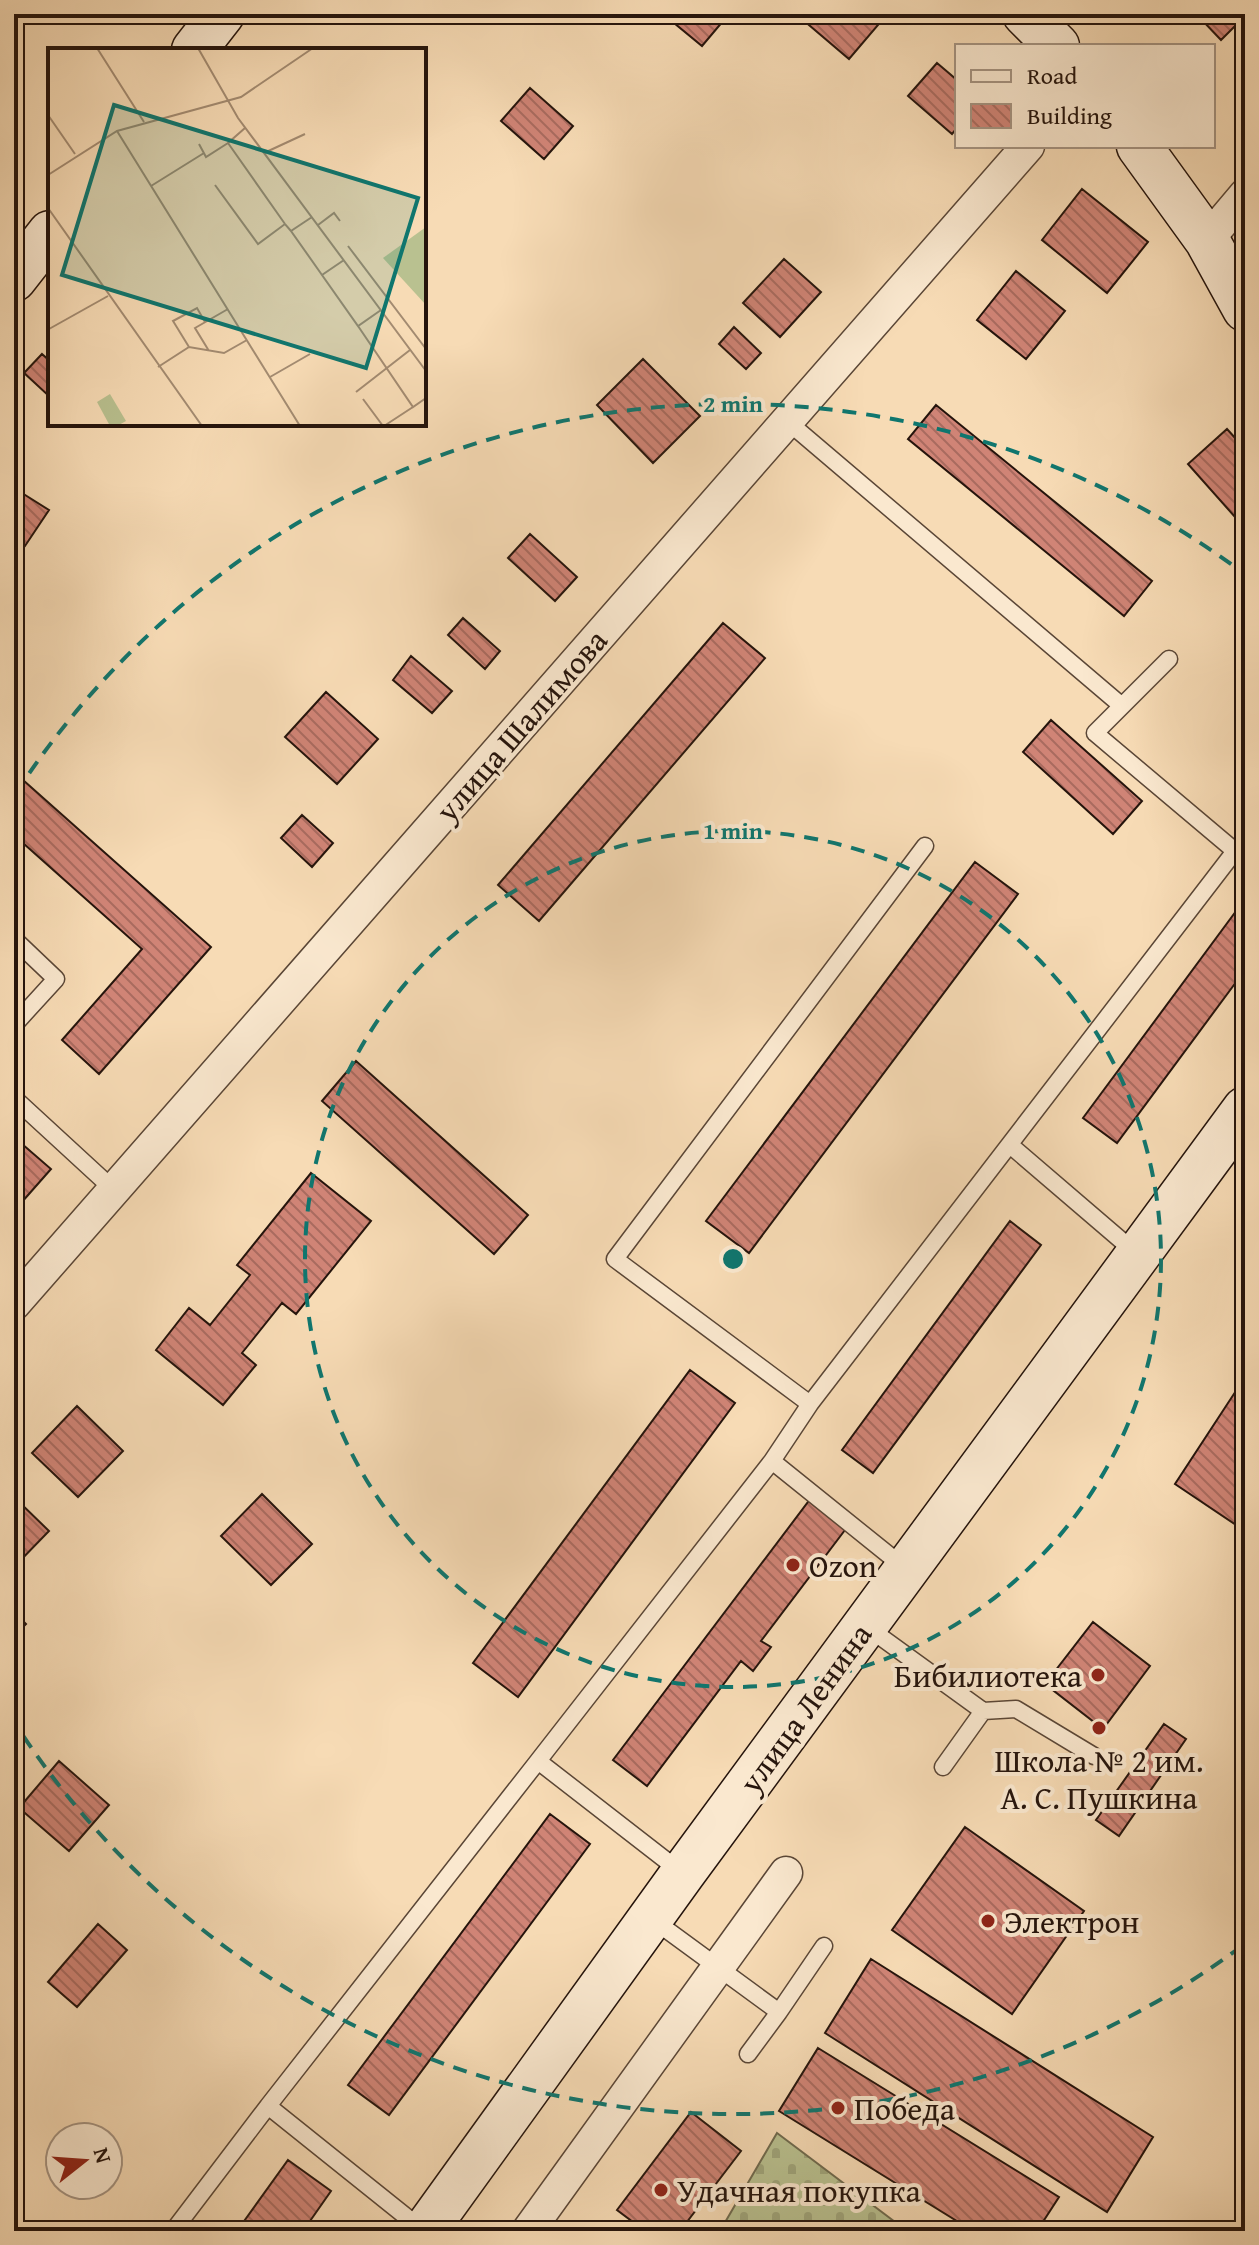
<svg xmlns="http://www.w3.org/2000/svg" width="1259" height="2245" font-family="'Gentium Book Plus',serif">
  <defs>
    <pattern id="cemetery-stones" width="16" height="16" patternUnits="userSpaceOnUse" patternTransform="scale(2)"><rect width="16" height="16" fill="#b9c190"/><path d="M2 7V4a2 2 0 0 1 4 0v3zM10 15v-3a2 2 0 0 1 4 0v3z" fill="#9fa57b"/></pattern>
    <pattern id="building-back-hatch" width="6" height="6" patternUnits="userSpaceOnUse" patternTransform="scale(2)"><rect width="6" height="6" fill="#d08476"/><path d="M-1 5l2 2M0 0l6 6M5-1l2 2" fill="none" stroke="#a96b5f"/></pattern>
  </defs>
  <rect width="100%" height="100%" fill="#f7dbb5"/>
  <filter id="stains"><feTurbulence type="fractalNoise" baseFrequency=".0025" numOctaves="4"/><feColorMatrix values="0 0 0 0 .2 0 0 0 0 .09 0 0 0 0 .02 0 0 0 .5 -.17"/></filter>
  <radialGradient id="worn" r=".72"><stop offset=".6" stop-color="#630" stop-opacity="0"/><stop offset="1" stop-color="#630" stop-opacity=".3"/></radialGradient>
  <path fill="url(#cemetery-stones)" stroke="#6f6a4e" stroke-width="2" d="M777,2133L907,2231H720Z"/>
  <path fill="url(#building-back-hatch)" stroke="#25140c" stroke-width="2" d="M671,14H729L702,46L668,18Z
    M796,14H879L884,18L849,59Z
    M1209,14H1245V16L1221,40L1202,20Z
    M937,63L957,80V128L952,134L908,96Z
    M530,88L573,126L544,159L501,121Z
    M1082,189L1148,242L1107,293L1042,240Z
    M784,259L821,292L780,337L743,303Z
    M1016,271L1065,311L1026,359L977,320Z
    M734,327L761,353L746,369L719,344Z
    M42,354L50,361V397L24,373Z
    M643,359L700,416L653,463L597,405Z
    M936,405L1152,581L1124,616L908,439Z
    M1227,429L1245,449V524L1243,526L1188,464Z
    M14,488L49,510L25,546L14,539Z
    M530,534L577,577L555,601L508,558Z
    M463,618L500,651L485,669L448,635Z
    M723,623L765,658L539,921L498,885Z
    M411,656L452,691L432,713L393,680Z
    M326,692L378,739L337,784L285,737Z
    M1051,720L1142,801L1113,834L1023,752Z
    M14,772L211,947L99,1074L62,1040L142,949L14,835Z
    M302,815L333,843L312,867L281,838Z
    M975,862L1018,894L749,1253L706,1221Z
    M1245,899V970L1117,1143L1083,1118Z
    M356,1061L528,1215L494,1254L322,1101Z
    M14,1137L51,1169L14,1211Z
    M311,1173L371,1221L296,1314L282,1303L242,1353L256,1365L223,1405L156,1350L189,1308L210,1325L250,1275L237,1265Z
    M1010,1221L1041,1245L873,1473L842,1450Z
    M690,1370L735,1403L518,1697L473,1663Z
    M1245,1377V1531L1175,1484Z
    M77,1406L123,1451L78,1497L32,1453Z
    M262,1494L312,1544L271,1585L221,1536Z
    M14,1497L49,1531L14,1567Z
    M811,1498L848,1526L761,1641L771,1647L753,1671L741,1661L647,1786L613,1760Z
    M14,1612L26,1624L14,1636Z
    M1093,1622L1150,1666L1103,1729L1045,1684Z
    M1164,1724L1186,1739L1119,1836L1096,1820Z
    M59,1761L109,1805L69,1851L19,1808Z
    M550,1814L590,1844L389,2115L348,2085Z
    M965,1827L1084,1911L1012,2014L892,1930Z
    M98,1924L127,1950L77,2007L48,1982Z
    M871,1959L1153,2137L1107,2212L825,2033Z
    M818,2048L1059,2197L1037,2231H973L779,2111Z
    M691,2112L741,2151L680,2231H645L617,2210Z
    M288,2160L331,2191L303,2231H237Z"/>
  <g fill="none" stroke-linecap="round" stroke-linejoin="round">
    <defs>
      <path id="lane" d="M787,421L1122,706
        M1169,659L1095,733L1235,851
        M14,939L56,979L14,1025
        M14,1098L114,1190
        M1010,1145L1136,1253
        M810,1404L1235,851L1245,856
        M772,1461L810,1404L615,1259L925,846
        M867,1627L983,1711L943,1767
        M983,1711L1016,1709L1094,1756
        M538,1761L772,1461L905,1568
        M652,1919L779,2012L748,2054
        M779,2012L824,1946
        M173,2231L268,2106
        M424,2231L268,2106L538,1761L681,1872"/>
      <path id="street" d="M1207,240L1245,195
        M14,1304L1028,146
        M528,2231L786,1873"/>
      <path id="secondary" d="M1025,14L1057,46
        M194,50L222,14
        M1139,146L1207,240L1245,309
        M14,279L50,233
        M425,2231L683,1873L1245,1109"/>
    </defs>
    <use href="#lane" stroke="#5a4636" stroke-width="19"/>
    <use href="#street" stroke="#5a4636" stroke-width="35"/>
    <use href="#secondary" stroke="#25140c" stroke-width="47"/>
    <use href="#lane" stroke="#fae8cf" stroke-width="16"/>
    <use href="#street" stroke="#fae8cf" stroke-width="32"/>
    <use href="#secondary" stroke="#fae8cf" stroke-width="44"/>
  </g>
  <g fill="none" stroke="#0f766e" stroke-width="4" stroke-dasharray="14 10">
    <circle cx="733" cy="1259" r="428"/>
    <path d="M1242 1946A855 855 0 0 1 16 1725M16 793A855 855 0 0 1 1242 572"/>
  </g>
  <g fill="#8f2418" stroke="#fae8cf" stroke-width="3">
    <circle cx="793" cy="1565" r="8"/>
    <circle cx="1098" cy="1675" r="8"/>
    <circle cx="1099" cy="1728" r="8"/>
    <circle cx="988" cy="1921" r="8"/>
    <circle cx="838" cy="2108" r="8"/>
    <circle cx="661" cy="2190" r="8"/>
  </g>
  <g text-anchor="middle" dominant-baseline="central" stroke-width="8" stroke-linejoin="round" paint-order="stroke">
    <g font-size="32" fill="#25140c" stroke="#fae8cf">
      <text transform="translate(521 725) rotate(-49)">улица Шалимова</text>
      <text transform="translate(805 1708) rotate(-54)">улица Ленина</text>
    </g>
    <g font-size="32" fill="#25140c" stroke="#fae8cf" text-anchor="start">
      <text x="809" y="1565">Ozon</text>
      <text x="1082" y="1675" text-anchor="end">Бибилиотека</text>
      <text x="1099" y="1760" text-anchor="middle">Школа № 2 им.<tspan x="1099" dy="37">А. С. Пушкина</tspan></text>
      <text x="1004" y="1921">Электрон</text>
      <text x="854" y="2108">Победа</text>
      <text x="677" y="2190">Удачная покупка</text>
    </g>
  </g>
  <g transform="translate(48 48)">
    <rect width="378" height="378" fill="#f7dbb5"/>
    <path d="M62,346L78,373L69,378H62L49,354Z" fill="#b9c190"/>
    <path d="M378,179V257L335,210Z" fill="#b9c190"/>
    <path fill="none" stroke="#a38b71" stroke-width="2" d="M49,0L96,74M150,0L190,70L378,323M0,67L27,106M197,80L180,95L237,176M69,83L252,378M151,96L158,109L180,95M216,105L257,86M0,127L69,83L193,49L265,0M167,137L210,196L237,176L243,183M103,138L156,105M0,160L154,378M264,169L243,183L274,227M270,177L286,165L292,173M300,198L378,301M296,212L274,227L310,278L333,262M310,278L365,359L378,350M1,281L60,248M141,299L125,273L149,260L157,274M161,303L147,280L180,261M110,319L141,299L176,305L199,292M222,329L262,306M308,344L362,302M315,351L335,378M336,378L365,359"/>
    <path fill="#0f766e" fill-opacity="0.15" stroke="#0f766e" stroke-width="4" d="M66,57L370,150L318,320L14,227Z"/>
    <rect width="378" height="378" fill="none" stroke="#25140c" stroke-width="4"/>
  </g>
  <circle cx="733" cy="1259" r="12" fill="#0f766e" stroke="#fae8cf" stroke-width="4"/>
  <g font-size="24" text-anchor="middle" font-weight="bold" fill="#0f766e" stroke="#fae8cf" stroke-width="8" stroke-linejoin="round" paint-order="stroke">
    <text x="733" y="412">2 min</text>
    <text x="733" y="839">1 min</text>
  </g>
  <rect width="1259" height="2245" fill="none" stroke="#f7dbb5" stroke-width="48"/>
  <rect x="16" y="16" width="1227" height="2213" fill="none" stroke="#25140c" stroke-width="4"/>
  <rect x="24" y="24" width="1211" height="2197" fill="none" stroke="#25140c" stroke-width="2"/>
  <rect x="955" y="44" width="260" height="104" fill="#fae8cf" stroke="#a59381" stroke-width="2"/>
  <rect x="971" y="70" width="40" height="12" fill="#fae8cf" stroke="#a59381" stroke-width="2"/>
  <text x="1027" y="84" font-size="24" fill="#25140c">Road</text>
  <rect x="971" y="104" width="40" height="24" fill="url(#building-back-hatch)" stroke="#a59381" stroke-width="2"/>
  <text x="1027" y="124" font-size="24" fill="#25140c">Building</text>
  <g transform="translate(84 2161) rotate(73)"><circle r="38" fill="#fae8cf" stroke="#a59381" stroke-width="2"/>
  <path d="M0-6L14 30L0 20L-14 30Z" fill="#8f2418"/>
  <text y="-12" font-size="22" font-weight="bold" text-anchor="middle" fill="#25140c">N</text>
  </g>
  <rect width="100%" height="100%" filter="url(#stains)"/>
  <rect width="100%" height="100%" fill="url(#worn)"/>
</svg>
